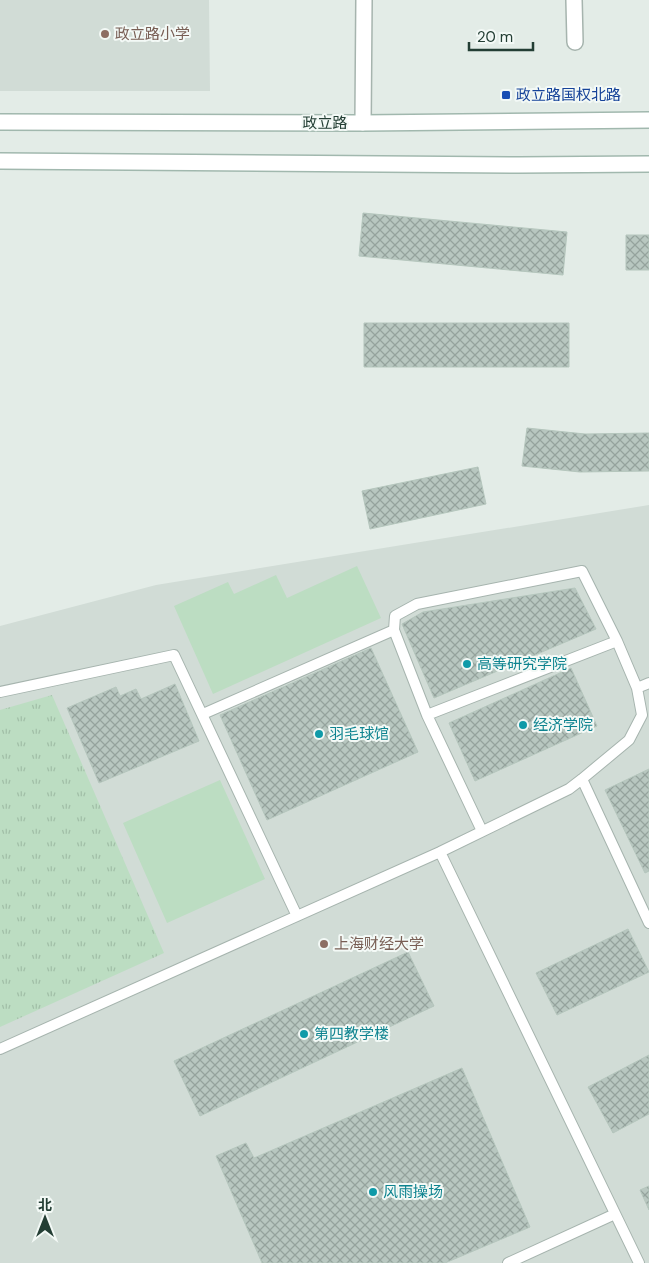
<svg xmlns="http://www.w3.org/2000/svg" width="649" height="1263" font-family="'DM Sans','Noto Sans SC',sans-serif">
  <defs>
    <pattern id="park-tufts" width="24" height="20" patternUnits="userSpaceOnUse" patternTransform="scale(1.25)"><rect width="24" height="20" fill="#bcddc2"/><path d="M3 7l-1-3M5 7V3M7 7l1-3M15 17l-1-3M17 17v-4M19 17l1-3" fill="none" stroke="#a1bfa7"/></pattern>
    <pattern id="building-cross-hatch" width="8" height="8" patternUnits="userSpaceOnUse" patternTransform="scale(1.25)"><rect width="8" height="8" fill="#b8c7c0"/><path d="M0 0l8 8M0 8l8-8" fill="none" stroke="#95a39d"/></pattern>
  </defs>
  <rect width="100%" height="100%" fill="#e3ece7"/>
  <path fill="#d1dcd6" d="M0,0H209L210,91H0Z
    M649,505V1263H0V626L156,585Z"/>
  <path fill="url(#park-tufts)" d="M52,695L164,953L0,1027V710Z"/>
  <path fill="#bcddc2" d="M357,566L381,618L213,694L174,606L228,582L234,594L276,575L287,598Z
    M220,780L265,879L167,923L123,823Z"/>
  <path fill="url(#building-cross-hatch)" stroke="#b5c6bd" d="M363,213L567,232L563,275L359,256Z
    M626,235H649V270H626Z
    M364,323H569V367H364Z
    M527,428L585,434L649,433V471L580,472L522,466Z
    M478,467L486,504L370,529L362,491Z
    M575,588L596,629L434,698L402,624L423,612Z
    M371,648L418,752L267,820L220,715Z
    M571,668L597,726L475,781L449,723Z
    M175,684L199,741L99,783L67,708L116,687L120,696L136,689L141,699Z
    M649,769V871L645,873L605,790Z
    M628,929L649,972L557,1015L536,973Z
    M408,952L434,1006L200,1116L174,1061Z
    M649,1055V1114L613,1133L588,1087Z
    M462,1068L530,1227L445,1263H262L216,1156L246,1143L254,1158Z
    M649,1186V1210L640,1190Z"/>
  <g fill="none" stroke-linecap="round" stroke-linejoin="round">
    <defs>
      <path id="lane" d="M394,630L427,715L482,831
        M637,688L649,683
        M0,692L174,655L297,916
        M427,715L617,641
        M582,779L649,923
        M440,852L639,1263
        M0,1049L440,852L569,789L582,779L629,740L642,715L637,688L617,641L582,571L417,604L395,616L394,630L203,714
        M508,1263L615,1214"/>
      <path id="street" d="M574,0L575,42
        M363,123L364,0"/>
      <path id="secondary" d="M0,122L363,123L649,120
        M0,161L519,165L649,164"/>
    </defs>
    <use href="#lane" stroke="#a6b4ae" stroke-width="12"/>
    <use href="#street" stroke="#a6b4ae" stroke-width="18"/>
    <use href="#secondary" stroke="#a1b8ae" stroke-width="18"/>
    <use href="#lane" stroke="#fff" stroke-width="10"/>
    <use href="#street" stroke="#fff" stroke-width="15"/>
    <use href="#secondary" stroke="#fff" stroke-width="15"/>
  </g>
  <g fill="#8d6e63" stroke="#f3f9f6" stroke-width="2">
    <circle cx="105" cy="34" r="5"/>
    <circle cx="324" cy="944" r="5"/>
  </g>
  <rect fill="#1a4fb4" stroke="#f3f9f6" stroke-width="2" x="501" y="90" width="10" height="10" rx="2.5"/>
  <g fill="#0f9aa8" stroke="#f3f9f6" stroke-width="2">
    <circle cx="467" cy="664" r="5"/>
    <circle cx="523" cy="725" r="5"/>
    <circle cx="319" cy="734" r="5"/>
    <circle cx="304" cy="1034" r="5"/>
    <circle cx="373" cy="1192" r="5"/>
  </g>
  <g text-anchor="middle" dominant-baseline="central" stroke-width="4" stroke-linejoin="round" paint-order="stroke">
    <g font-size="15" fill="#785e54" stroke="#f3f9f6" text-anchor="start">
      <text x="115" y="34">政立路小学</text>
      <text x="334" y="944">上海财经大学</text>
    </g>
    <g font-size="15" fill="#164399" stroke="#f3f9f6" text-anchor="start">
      <text x="516" y="95">政立路国权北路</text>
    </g>
    <g font-size="15" fill="#233e34" stroke="#f3f9f6">
      <text x="325" y="123">政立路</text>
    </g>
    <g font-size="15" fill="#0d838f" stroke="#f3f9f6" text-anchor="start">
      <text x="477" y="664">高等研究学院</text>
      <text x="533" y="725">经济学院</text>
      <text x="329" y="734">羽毛球馆</text>
      <text x="314" y="1034">第四教学楼</text>
      <text x="383" y="1192">风雨操场</text>
    </g>
  </g>
  <g transform="translate(45 1218)" stroke="#f3f9f6" stroke-width="4" paint-order="stroke">
  <path d="M0-4L9 19L0 12L-9 19Z" fill="#233e34"/>
  <text y="-8" font-size="14" font-weight="bold" text-anchor="middle" fill="#233e34">北</text>
  </g>
  <path d="M469 42v8h64v-8" fill="none" stroke="#233e34" stroke-width="2.5"/>
  <text x="477" y="42" font-size="15" fill="#233e34" stroke="#f3f9f6" stroke-width="4" paint-order="stroke">20 m</text>
</svg>
